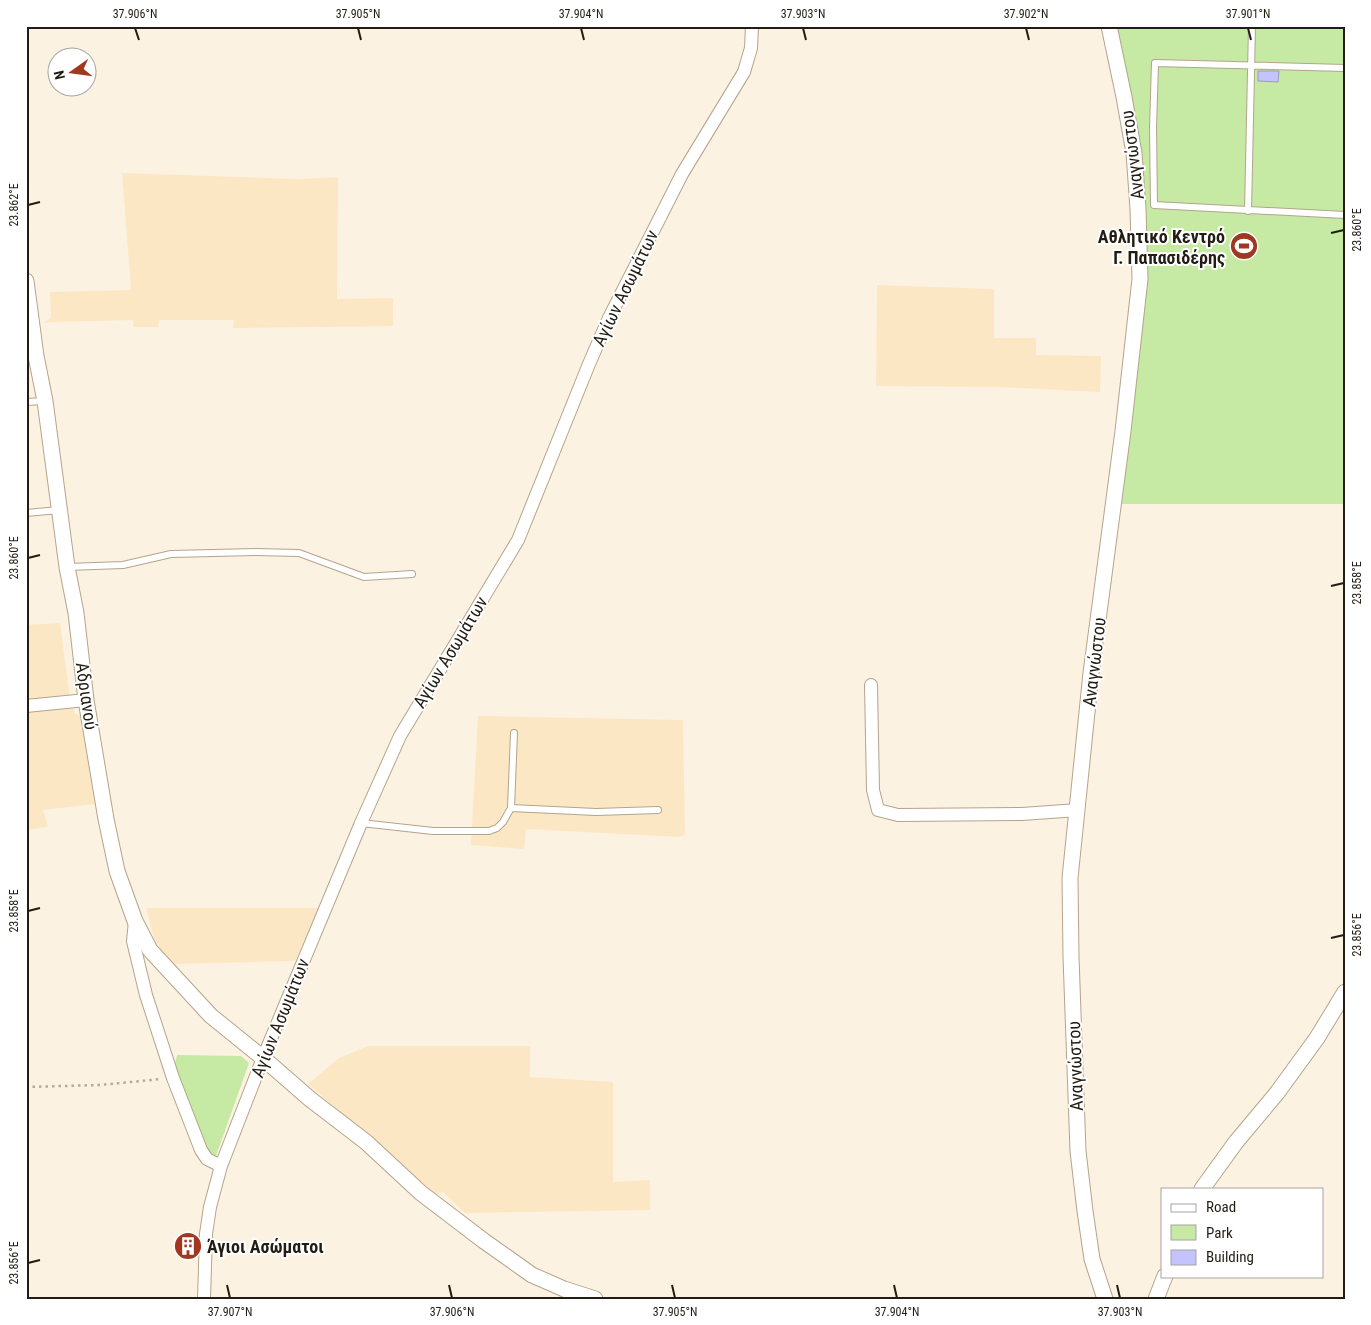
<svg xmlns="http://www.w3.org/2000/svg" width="1371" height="1325" font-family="'Roboto Condensed',sans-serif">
  <rect width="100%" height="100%" fill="#fcf2e2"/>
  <path fill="#fce7c5" d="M122,173L298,179L338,177L337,299L393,298V326L233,328L234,320H159L158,327H134L133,320L54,322L44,323L51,317L50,292L131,290Z
    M877,285L994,289V338H1036V355L1101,356L1100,392L999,387L876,386Z
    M60,623L70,699L75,714L80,715L85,721L95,804L43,810L48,827L26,830V625Z
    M478,716L683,720L685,835L679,837L526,829L524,849L471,845Z
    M146,908H319L295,961L170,964L154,938Z
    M368,1046H530V1077L613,1082V1182L650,1180V1210L465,1213L443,1192L436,1194L308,1084L339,1058Z"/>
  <path fill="#c6e9a4" d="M1113,26H1345V504H1119L1143,286Z
    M177,1055L241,1056L249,1063L216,1156H210L174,1068Z"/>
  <path fill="#c4c3fd" stroke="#9b9bb6" d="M1258,71H1279L1278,82L1258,81Z"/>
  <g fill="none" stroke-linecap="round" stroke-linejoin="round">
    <defs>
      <path id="service" d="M1345,68L1155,63L1153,128L1154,205L1345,215
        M1248,211L1252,26
        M26,402L44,401
        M26,513L59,510
        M67,567L123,565L171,554L255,552L299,553L364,577L412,574
        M511,808L596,812L658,810
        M361,823L433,831H489L497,828L503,822L511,808L514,733"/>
      <path id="minor" d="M871,685L873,790L878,810L898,815L1022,814L1078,810
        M26,706L86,700
        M135,921L133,941L146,995L173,1078L201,1150L207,1159L221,1166
        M204,1299L206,1234L210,1207L221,1166L263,1058L361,823L400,736L518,540L589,364L609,318L682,174L744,72L751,48L752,26"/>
      <path id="tertiary" d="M26,281L36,356L45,401L67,567L76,613L86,700L106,819L117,871L135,921L150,950L211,1016L263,1058L310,1099L366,1142L421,1193L484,1241L532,1275L564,1289L595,1299
        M1202,1189L1236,1142L1277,1093L1317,1038L1345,992
        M1105,1299L1092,1259L1085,1211L1078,1151L1071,957L1070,878L1091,673L1123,431L1140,279L1138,209L1134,153L1124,97L1109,26
        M1156,1299L1165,1276"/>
    </defs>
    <use href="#service" stroke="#b4a48b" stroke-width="8"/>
    <use href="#minor" stroke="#b4a48b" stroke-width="14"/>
    <use href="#tertiary" stroke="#b4a48b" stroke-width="17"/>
    <path stroke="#b3aa9c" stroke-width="2.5" stroke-dasharray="2.5 4" stroke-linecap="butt" d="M26,1087L100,1085L162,1079"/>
    <use href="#service" stroke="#fff" stroke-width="6"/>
    <use href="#minor" stroke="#fff" stroke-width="12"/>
    <use href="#tertiary" stroke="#fff" stroke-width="15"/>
  </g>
  <path fill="none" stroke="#221c13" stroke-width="2" d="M135,28L139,40M358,28L361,40M581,28L584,40M803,28L806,40M1026,28L1029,40M1248,28L1251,40M28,205L40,202M1331,233L1344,230M28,558L40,555M1331,586L1344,583M28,911L40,908M1331,938L1344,935M28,1263L40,1260M227,1285L230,1298M449,1285L452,1298M672,1285L675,1298M894,1285L897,1298M1117,1285L1120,1298"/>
  <defs>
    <symbol id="stadium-disc" viewBox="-11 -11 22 22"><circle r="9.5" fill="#a03721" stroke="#fff"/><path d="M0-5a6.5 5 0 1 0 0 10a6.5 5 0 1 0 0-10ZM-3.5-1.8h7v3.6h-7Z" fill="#fff"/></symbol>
    <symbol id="building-disc" viewBox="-11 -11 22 22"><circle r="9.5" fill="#a03721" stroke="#fff"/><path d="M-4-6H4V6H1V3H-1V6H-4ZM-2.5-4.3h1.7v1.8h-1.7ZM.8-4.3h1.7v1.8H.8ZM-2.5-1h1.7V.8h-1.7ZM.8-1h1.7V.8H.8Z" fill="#fff"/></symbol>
  </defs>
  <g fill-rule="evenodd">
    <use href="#stadium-disc" x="1228" y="230" width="32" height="32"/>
    <use href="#building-disc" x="172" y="1230" width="32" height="32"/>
  </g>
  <g text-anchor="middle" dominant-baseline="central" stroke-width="4" stroke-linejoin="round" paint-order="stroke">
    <g font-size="18" fill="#221c13" stroke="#fff">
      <text transform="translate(1132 155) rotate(-97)">Αναγνώστου</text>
      <text transform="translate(625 288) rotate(-64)">Αγίων Ασωμάτων</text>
      <text transform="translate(450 652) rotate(-59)">Αγίων Ασωμάτων</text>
      <text transform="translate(1094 662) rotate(-83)">Αναγνώστου</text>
      <text transform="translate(87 696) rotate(82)">Αδριανού</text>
      <text transform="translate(280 1018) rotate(-68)">Αγίων Ασωμάτων</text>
      <text transform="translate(1075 1066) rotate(-92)">Αναγνώστου</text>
    </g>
    <g font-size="18" font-weight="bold" fill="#221c13" stroke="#fff" text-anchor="end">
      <text x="1225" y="236">Αθλητικό Κεντρό<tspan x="1225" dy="21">Γ. Παπασιδέρης</tspan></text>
      <text x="207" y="1246" text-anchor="start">Άγιοι Ασώματοι</text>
    </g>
  </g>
  <rect width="1371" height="1325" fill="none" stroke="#ffffff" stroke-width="55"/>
  <rect x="1161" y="1188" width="162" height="90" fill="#ffffff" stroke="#a7a4a1"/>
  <rect x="1171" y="1204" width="25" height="8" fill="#ffffff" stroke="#a7a4a1"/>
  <text x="1206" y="1212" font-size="15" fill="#221c13">Road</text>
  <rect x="1171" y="1225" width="25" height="15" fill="#c6e9a4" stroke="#a7a4a1"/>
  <text x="1206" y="1238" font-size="15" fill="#221c13">Park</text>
  <rect x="1171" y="1250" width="25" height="15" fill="#c4c3fd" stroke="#a7a4a1"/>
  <text x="1206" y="1262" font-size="15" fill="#221c13">Building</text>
  <g transform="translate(72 72) rotate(256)"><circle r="24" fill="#ffffff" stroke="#a7a4a1"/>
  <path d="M0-4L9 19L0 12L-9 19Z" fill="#a03721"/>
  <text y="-8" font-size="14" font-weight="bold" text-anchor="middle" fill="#221c13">N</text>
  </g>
  <rect x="28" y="28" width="1316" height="1270" fill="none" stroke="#221c13" stroke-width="2"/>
  <g font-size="12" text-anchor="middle" fill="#221c13">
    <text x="135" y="18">37.906°N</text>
    <text x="358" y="18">37.905°N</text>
    <text x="581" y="18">37.904°N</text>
    <text x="803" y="18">37.903°N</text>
    <text x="1026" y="18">37.902°N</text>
    <text x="1248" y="18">37.901°N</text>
    <text transform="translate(14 205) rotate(-90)" y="4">23.862°E</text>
    <text transform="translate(1357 230) rotate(-90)" y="4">23.860°E</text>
    <text transform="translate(14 558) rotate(-90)" y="4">23.860°E</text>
    <text transform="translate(1357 583) rotate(-90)" y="4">23.858°E</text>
    <text transform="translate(14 911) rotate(-90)" y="4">23.858°E</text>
    <text transform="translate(1357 935) rotate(-90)" y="4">23.856°E</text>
    <text transform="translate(14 1263) rotate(-90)" y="4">23.856°E</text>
    <text x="230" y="1316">37.907°N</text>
    <text x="452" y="1316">37.906°N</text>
    <text x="675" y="1316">37.905°N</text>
    <text x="897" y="1316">37.904°N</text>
    <text x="1120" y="1316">37.903°N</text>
  </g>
</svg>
